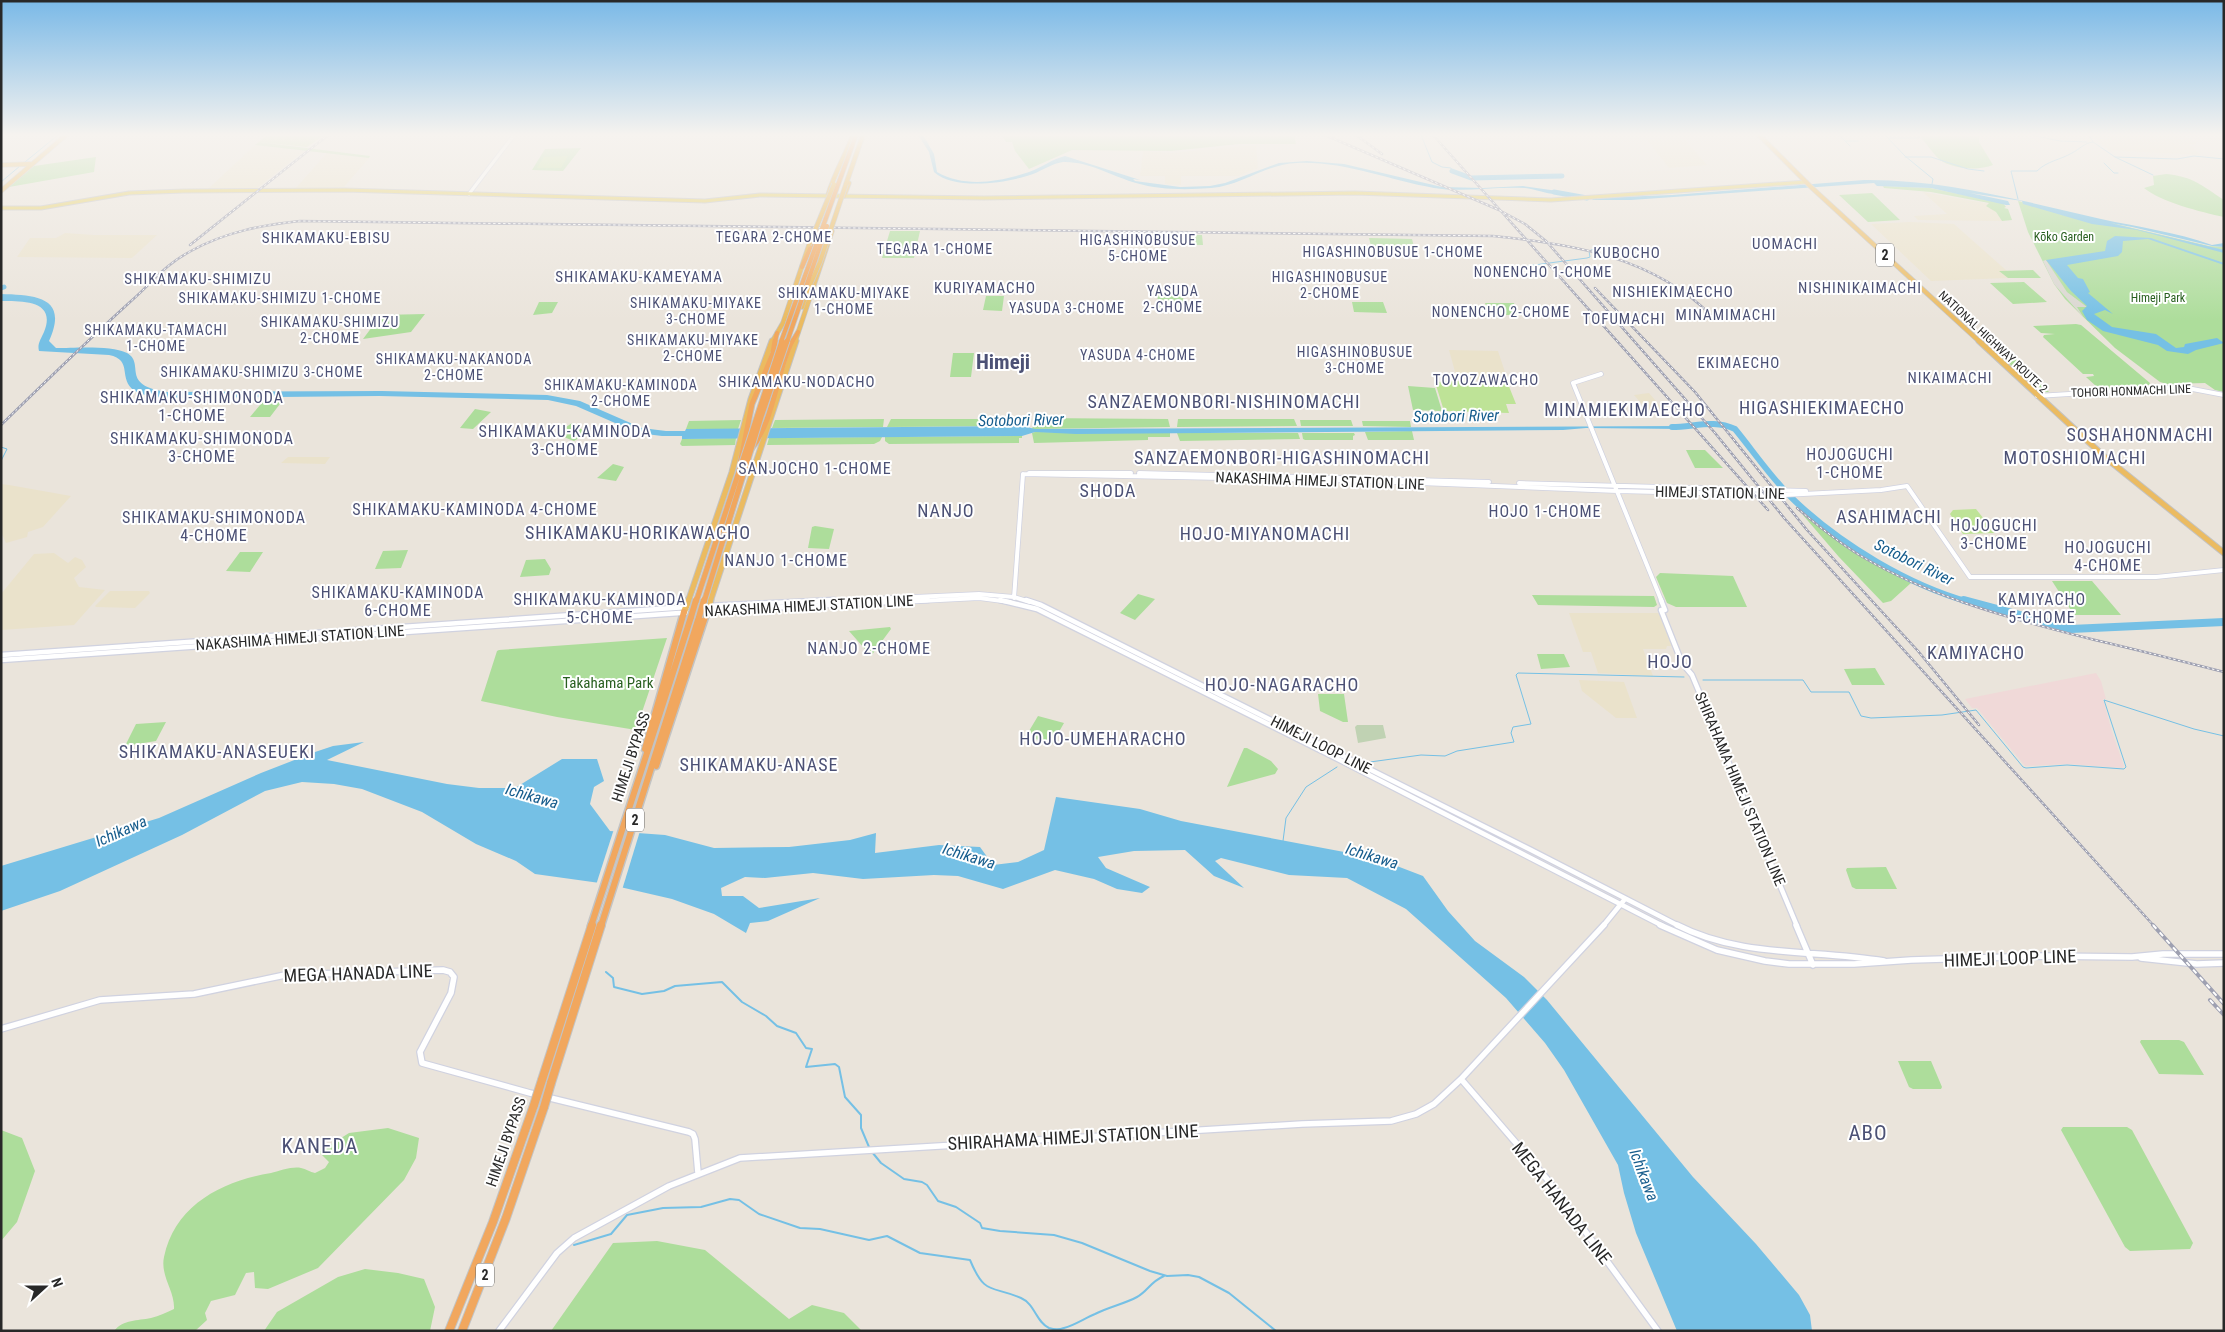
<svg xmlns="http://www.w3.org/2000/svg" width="2225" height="1332" font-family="'Roboto Condensed',sans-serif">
  <rect width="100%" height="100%" fill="#eae4db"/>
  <path fill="#eae2cb" d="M2092,135H2176L2189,138L2197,144H2189L2201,155L2108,150Z
    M1647,140H1685L1707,165L1669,168Z
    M255,145L304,151L256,189H208Z
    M1242,146H1256L1258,168L1238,176H1181V185L1165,184V176H1140L1143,151L1172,153Z
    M327,153L369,158L344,187L295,189Z
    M1923,192L1990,204L2002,221L1918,220L1914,216L1947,214Z
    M1910,222L1954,224L2007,271H2000L2008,278L1931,281L1871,224Z
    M65,233L94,235H157L132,258L17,257L30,238H56Z
    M1449,350L1498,351L1508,381L1457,379Z
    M1649,393L1662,408L1661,409L1647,410L1634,395Z
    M288,457H330L325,464L281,463Z
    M1,484L9,485L71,496L43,527L28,532L27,537L6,543L1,532Z
    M54,553L68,563L75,557L82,560L86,567L74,578L79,587L105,590L74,625L1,630V594L34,554Z
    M110,591H149L150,593L135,608L96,607L95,606Z
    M1569,613H1658L1661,615L1674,646H1667L1666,649H1643L1653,676L1598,673L1591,652H1583Z
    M1579,680L1624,682L1637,718H1616L1582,691Z"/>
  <path fill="#f0d9d8" d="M2096,673L2101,681L2106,699H2103L2112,732L2124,766L2122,768L2069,764L2025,766L1977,708H1972L1965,699Z"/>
  <path fill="#addd9b" d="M1002,135H1294L1296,144H1239L1171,151L1072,150L1029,169L1015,151L1012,142H1006Z
    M1921,135H1982L1979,136V142L1993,165C1978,171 1953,169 1940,160C1933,154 1928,145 1922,139Z
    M259,142L370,156L369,158L255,145Z
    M581,148L563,171L532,170L545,149Z
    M96,157L94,172L9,187L34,166Z
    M2166,174C2194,177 2201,185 2224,200V217C2201,212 2161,202 2144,188L2154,185L2153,176Z
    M1883,186L1930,188L2003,203L2006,207L2004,208L2008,209L2012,220L2002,221L1996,212L1986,206L1989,203L1931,192L1884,188Z
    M1872,193L1900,220L1868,222L1839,195Z
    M2018,201L2209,246L2224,247V392L2215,390L2205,383L2167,384L2160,382L2115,348L2065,299L2054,284L2028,232Z
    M890,231H920L914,258H882Z
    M1202,235L1203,245H1180L1182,235Z
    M1369,238L1412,239L1414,247L1371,246Z
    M2033,270L2041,278H2008L1999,271Z
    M2024,282L2047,302L2013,304L1990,283Z
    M1157,294H1183L1184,311H1159Z
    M986,296H1004L1002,311L983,310Z
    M539,302H558L552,313L533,315Z
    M1352,302H1383L1387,313L1354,312Z
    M1485,303H1514L1518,315H1490Z
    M425,314L411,332L363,339L381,315Z
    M2076,324L2081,325L2150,383L2149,385L2102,389L2097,387L2086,377L2094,376L2093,374H2083L2043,337L2044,335L2055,334L2041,333L2033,326Z
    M2001,352L2004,354L2003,352H2009L2049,392H2045L2029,377L2035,384L2033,385L2002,357L1999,354Z
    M953,353H974L971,377H950Z
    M1408,386L1435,388L1442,411L1413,410Z
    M265,399L283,400L270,417H250Z
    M475,409L491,412L473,429L460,428Z
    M1036,418L1168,419L1170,427L1032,429Z
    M884,419L883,427L772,428L775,420Z
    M891,419H1021L1020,423L1023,424V426L887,427Z
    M1178,419H1294L1297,426L1177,427Z
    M741,420L738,429H686L689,421Z
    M1300,420H1351L1353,426H1301Z
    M1362,421H1410L1411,427L1363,426Z
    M572,423L587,433L574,441L556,434Z
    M1412,431L1414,440H1368L1365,432Z
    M1035,432L1170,433V437H1148V440L1034,443L1032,433Z
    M1177,433H1298L1300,439L1180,441Z
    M1302,433H1354L1355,435L1353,436V440H1305L1303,439Z
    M1022,436V438H1019V443L889,444L885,441V437Z
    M882,437L880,441L874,444L767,445L769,438Z
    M736,438L735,445L682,446L680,444L682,439Z
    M1686,450H1705L1723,468H1695Z
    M613,464L624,467L616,481L597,478Z
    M1802,514L1858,555L1911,583L1891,601L1883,603L1839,557Z
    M815,526L834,529L829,549L808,548L812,527Z
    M408,550L401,568L375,569L383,551Z
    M240,552H263L250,572L226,571Z
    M545,559L551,569L549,575L520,577L526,560Z
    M1660,573L1733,576L1747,607H1676L1667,603L1656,577Z
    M2052,581H2092L2121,615H2074Z
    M1138,594L1155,599L1135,620L1120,613Z
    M1532,595L1654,596L1657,605L1654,607L1538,605Z
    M890,627L891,629L871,656L849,631Z
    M667,638L636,730L557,717L481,701L497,651L499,650Z
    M1537,654H1564L1570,667L1541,669Z
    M1875,668L1885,685H1852L1844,669Z
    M1318,694H1344L1348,722H1343L1320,711Z
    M1038,716L1064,723L1052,744L1026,736Z
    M166,722L156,741L125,746L136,724Z
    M1244,748H1247L1271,761L1278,769L1275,774L1227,787Z
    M1886,867L1897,889H1856L1852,887L1846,870L1847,868Z
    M2141,1040H2179L2184,1042L2204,1075L2159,1074L2140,1042Z
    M1898,1061H1931L1942,1087L1941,1089H1913L1909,1087Z
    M2063,1127H2127L2132,1130L2193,1243L2190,1249L2130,1251L2125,1247L2061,1130Z
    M388,1128L419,1138L416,1158L404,1180L318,1268L268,1289L255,1288L254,1272L246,1273L235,1295L211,1301L205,1313L207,1320L195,1331H114C124,1319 137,1321 151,1318C159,1316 167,1312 174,1309C175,1291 160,1276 164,1257C175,1205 222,1181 271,1173C279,1171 293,1166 301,1168C306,1169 310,1172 315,1173L325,1168L329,1162L319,1152L349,1133Z
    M1,1130L22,1138L35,1171L17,1222L1,1241Z
    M657,1241L705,1250L789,1319L812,1305L844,1313L862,1331H551L613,1243Z
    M365,1269L398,1273L424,1279L435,1307L430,1331H264L277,1312L338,1277Z"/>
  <path fill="#c0d2b3" d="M1357,725H1383L1386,738L1358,743L1355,727Z"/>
  <path fill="#bee397" d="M267,135H324L307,147L259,142Z
    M568,156L561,168H537L544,157Z
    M1459,381L1508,384L1516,404H1506L1509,413L1444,411L1435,382Z
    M1976,509L1995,533L1963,534L1950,514L1953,510Z"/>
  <path fill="#dad7d1" d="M2046,260L2067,292L2087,307H2077L2084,318L2054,284L2043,261Z"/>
  <path fill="#75c0e5" d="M918,135H923L934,154L937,172C964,188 1000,182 1029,172C1041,168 1052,159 1065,156L1140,180L1133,179L1135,181L1180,187L1210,186L1225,183L1279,163L1307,161L1344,164L1442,187L1483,188L1523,186L1565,192C1554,198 1537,189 1525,188C1494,186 1464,193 1434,188C1388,180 1344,161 1297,163C1265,164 1242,186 1211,188C1186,190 1160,190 1136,183C1112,176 1088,161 1063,162C1053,163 1043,170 1033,174C1008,183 955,191 934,172L929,152Z
    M1864,180C1944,179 2022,201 2101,219C2138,227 2176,232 2212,245L2224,243V247L2212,246L2132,227L2110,223L2224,250V253L2137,230L2092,224L2023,204L2022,201L1970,193L2008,201L2010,205H2006L1931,188L1877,186L1874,183L1631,200H1593L1591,198L1672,195Z
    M2115,236L2151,238L2224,263V265L2148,239L2123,241L2122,252L2118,256L2067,265L2078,278L2083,279L2090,292L2088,293L2113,314L2105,310L2094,314L2112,327L2156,334L2176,348L2184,347L2185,344L2217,338L2224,343L2196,350L2188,354L2167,351L2158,345L2103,331L2087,320L2082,311L2087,306L2071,291L2046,260L2105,251L2107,241Z
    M1,294C36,295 69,297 49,341L56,348C75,348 111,345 127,353C146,364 119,385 167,392L382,391L547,395L580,401L642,428L666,431H685L686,429L1023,426L1035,429L1679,426L1682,429L1586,428L1563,430L1076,434L1035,432L1022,436L682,439V436H662L638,433L576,406L548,400L379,396L162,398C153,396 143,396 135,391C117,379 134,360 109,355L39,351C37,344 41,339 44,332C57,300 22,301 1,301Z
    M364,742L327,760L447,784L479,788H515L562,759H597L604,781L594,787L590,804L610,831L665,835L714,848L789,847L850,840L876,833L875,853L939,845L980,847L993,865L1018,862L1044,850L1056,797L1140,809L1181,821L1376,858L1423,876L1448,911L1475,941L1524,977L1547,1000L1693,1177L1756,1244L1799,1295L1810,1315L1812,1331H1677L1636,1233L1624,1193L1618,1165L1564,1070L1545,1043L1506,998L1406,909L1347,878L1289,875L1221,858L1215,861L1244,888L1214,876L1185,850L1134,851L1098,857L1106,868L1150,887L1142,893L1117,889L1094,879L1055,870L1003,889L958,876L934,875L863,879L813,873L765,878L745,877L721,888L722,896H743L759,908L820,898L768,921L750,923L746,933L714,914L672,899L607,884L535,874L516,861L476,844L422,812L362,789L334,784L302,782L265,791L182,835L60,891L1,911V866L159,818L261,773L315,752L333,746Z"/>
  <path fill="#eae4db" d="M614,829L640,831L622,890L596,885Z"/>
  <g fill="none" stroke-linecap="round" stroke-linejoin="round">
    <path stroke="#75c0e5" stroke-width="1" d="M1421,135L1432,162L1442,167L1451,168L1452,171
      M1839,135L1850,146
      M1885,135L1905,156L1933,179L1932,184
      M2031,135L2060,141L2087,142
      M1889,138H1919L1920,135
      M1846,141H1858
      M2093,142L2115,157L2177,159L2194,156L2224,159
      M1905,157H1931L1968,169L1984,171
      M2115,157L2153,175
      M25,162L58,135
      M2104,163L2114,173H2118
      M1,182L20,166
      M2018,199L2011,171H2037C2047,161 2060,160 2072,153C2080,149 2084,143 2093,142L2089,135
      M1519,267L1587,258L1590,257L1589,251L1596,248
      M1,447L7,449L1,461
      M1,542V544
      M1703,680H1803L1811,692H1849L1861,716L1871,718L1942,715L1976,710L2023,767L2026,768L2067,765L2124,769L2126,767L2104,700L2194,729L2224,736
      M1370,762L1421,755L1445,756L1457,751L1514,742L1511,733L1513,727L1531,724L1516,675L1518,673L1684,677
      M1283,841L1286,818L1306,787L1337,767"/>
    <path stroke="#75c0e5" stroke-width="2" d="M606,972L613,978L614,987L642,994L664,991L675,986L722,982L742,1002L766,1016L777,1026L796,1033L806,1048L812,1049L806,1067L835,1064L839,1067L845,1097L861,1115V1128L869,1147
      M872,1152L881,1163L904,1179L922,1182L927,1185L938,1201L956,1207L980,1223L982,1228L1000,1231L1054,1235L1082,1243L1150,1271L1167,1276L1188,1275L1199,1277L1229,1293L1276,1331
      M574,1245L611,1234L627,1215L663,1208L701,1207L730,1199L739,1200L759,1214L800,1228L820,1229L869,1240L887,1236L920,1253L970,1260C985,1296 991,1285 1021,1298C1035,1304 1036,1322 1049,1328C1055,1330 1059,1330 1064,1328C1075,1325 1085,1318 1095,1314C1109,1307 1124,1304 1137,1297C1148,1291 1150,1282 1164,1276"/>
    <path stroke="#75c0e5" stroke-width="5" d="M1452,171L1471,178L1562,176
      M1554,192L1587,198
      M1,288L4,287"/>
    <path stroke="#75c0e5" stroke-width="6" d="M1672,427C1694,427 1714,419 1735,429C1754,452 1774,482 1796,502C1842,545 1908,585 1969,602"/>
    <path stroke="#75c0e5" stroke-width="8" d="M1964,600L2071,629L2224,622"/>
    <defs>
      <path id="secondary-far3" d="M469,194L514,135"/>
      <path id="secondary-far2" d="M1601,374L1573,383L1662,602
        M2037,396L2182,387L2224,395
        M1029,473H1131
        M1139,473L1489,482
        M1023,474L1370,481L1617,491L1784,495L1881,490L1907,486L1970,577H2156L2224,570
        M1519,483L1806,491
        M1014,598L1023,474
        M806,602L979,594L1014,597L1030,602
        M901,602L979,598L1010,602"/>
      <path id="secondary-far1" d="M1000,600L1037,609L1332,756L1663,926
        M1026,600L1041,605L1531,850L1679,926
        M1661,600L1665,610H1661L1682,663L1692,675L1797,926
        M705,611L928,600
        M1,655L687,607L834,600
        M1,660L694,612
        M1603,926L1625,899"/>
      <path id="secondary" d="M1660,925L1717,950L1765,961L1789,964H1854L1911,960L2043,956L2132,957L2163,954H2224
        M1677,925C1741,958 1814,949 1884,961
        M1796,925L1813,965
        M2141,958L2197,964L2224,963
        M1,1029L100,1000L194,994L285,975L443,970L450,972L454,977L451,993L420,1052L422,1063L530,1093L689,1132L693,1134L695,1139L698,1173
        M1461,1079L1547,1179L1658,1331
        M499,1331L557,1253L574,1238L669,1186L740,1158L1302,1124L1391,1121L1416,1114L1434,1104L1461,1079L1604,925"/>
      <path id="primary" d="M1,208H41L129,193L184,191L345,190L705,201L760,195L984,198L1355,193L1551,200L1806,182"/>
      <path id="trunk-far2" d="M1759,135L1811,187L1980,342
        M1,165L30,164
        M846,184L863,135
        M1,191L66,135
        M828,195C834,174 845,156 853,135
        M844,196L849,183
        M802,307L807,292
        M772,342L783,323L809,245
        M795,342L832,231"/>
      <path id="trunk-far1" d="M1979,341L2106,458L2224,553
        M688,602L732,472L751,399L772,341
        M710,602L796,341"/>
      <path id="trunk" d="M707,611L710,600
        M684,612L689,600"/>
      <path id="motorway-far3" d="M802,267L817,233L821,230
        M816,268L826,234
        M775,342L777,333
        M792,342L798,332"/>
      <path id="motorway-far2" d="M751,449C774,421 776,374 792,341
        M740,464L752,404L773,353L775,341"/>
      <path id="motorway-far1" d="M645,749L684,612
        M656,766L707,611
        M591,926L691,617
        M601,926L699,617"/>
      <path id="motorway" d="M542,1080L592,925
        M551,1083L601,925
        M449,1331L493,1222L534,1105
        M462,1331L506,1218L544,1107"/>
    </defs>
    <use href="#secondary-far3" stroke="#d0d2e0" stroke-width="5"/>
    <use href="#secondary-far2" stroke="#d0d2e0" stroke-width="5.5"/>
    <use href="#secondary-far1" stroke="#d0d2e0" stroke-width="7"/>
    <use href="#secondary" stroke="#d0d2e0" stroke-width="8"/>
    <use href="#primary" stroke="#c3c3c3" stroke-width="5"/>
    <use href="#trunk-far2" stroke="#c3c3c3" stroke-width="5.5"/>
    <use href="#trunk-far1" stroke="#c3c3c3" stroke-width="7"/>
    <use href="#trunk" stroke="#c3c3c3" stroke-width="9"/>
    <use href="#motorway-far3" stroke="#c3c3c3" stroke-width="5.5"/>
    <use href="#motorway-far2" stroke="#c3c3c3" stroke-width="7"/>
    <use href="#motorway-far1" stroke="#c3c3c3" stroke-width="9"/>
    <use href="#motorway" stroke="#c3c3c3" stroke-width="10"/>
    <use href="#secondary-far3" stroke="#fff" stroke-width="3"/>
    <use href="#secondary-far2" stroke="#fff" stroke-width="4"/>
    <use href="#secondary-far1" stroke="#fff" stroke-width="4.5"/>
    <use href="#secondary" stroke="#fff" stroke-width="5.5"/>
    <use href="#primary" stroke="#e5cf64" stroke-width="3"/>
    <use href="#trunk-far2" stroke="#ebbb61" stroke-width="4"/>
    <use href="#trunk-far1" stroke="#ebbb61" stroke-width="5"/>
    <use href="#trunk" stroke="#ebbb61" stroke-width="6"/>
    <use href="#motorway-far3" stroke="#f1a75e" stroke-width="4"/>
    <use href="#motorway-far2" stroke="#f1a75e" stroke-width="5"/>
    <use href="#motorway-far1" stroke="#f1a75e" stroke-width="6"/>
    <use href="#motorway" stroke="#f1a75e" stroke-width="8"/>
    <defs>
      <path id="rail-far1" d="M1325,135L1499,210L1525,224L1546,241L1715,433L1785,519L2154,926
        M1356,135L1382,154
        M1433,135L1768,510
        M190,245L328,135
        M1595,288L1695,392L1807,530L1918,651L1979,725
        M1,425C44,383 86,342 130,302C152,283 164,265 191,251C225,232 262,225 300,221L1493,236C1573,244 1653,257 1712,316
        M1797,508C1817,525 1838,542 1861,556C1932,598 2015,620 2095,640C2138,650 2181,661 2224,672"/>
      <path id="rail" d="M2153,925L2224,1004
        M2210,1000L2224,1015"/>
    </defs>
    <use href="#rail-far1" stroke="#9ea0b1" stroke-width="2.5"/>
    <use href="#rail" stroke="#9ea0b1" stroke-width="4"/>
    <use href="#rail-far1" stroke="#fff" stroke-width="1" stroke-dasharray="2.5" stroke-linecap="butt"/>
    <use href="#rail" stroke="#fff" stroke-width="2" stroke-dasharray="5" stroke-linecap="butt"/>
    <defs>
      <path id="trunk-bridge" d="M809,245L834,184
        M807,292L820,262L846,184"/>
      <path id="motorway-bridge-far3" d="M781,342L856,135
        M787,342L827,226"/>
      <path id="motorway-bridge-far2" d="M696,602L782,341
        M704,602L761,417L787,341"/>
      <path id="motorway-bridge-far1" d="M691,617L696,600
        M699,617L704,600"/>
      <path id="motorway-bridge" d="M534,1105L542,1080
        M544,1107L551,1083"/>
    </defs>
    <use href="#trunk-bridge" stroke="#c3c3c3" stroke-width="5.5" stroke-linecap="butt"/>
    <use href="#motorway-bridge-far3" stroke="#c3c3c3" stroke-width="5.5" stroke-linecap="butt"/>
    <use href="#motorway-bridge-far2" stroke="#c3c3c3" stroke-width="7" stroke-linecap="butt"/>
    <use href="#motorway-bridge-far1" stroke="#c3c3c3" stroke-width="9" stroke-linecap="butt"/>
    <use href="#motorway-bridge" stroke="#c3c3c3" stroke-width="10" stroke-linecap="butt"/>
    <use href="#trunk-bridge" stroke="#ebbb61" stroke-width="4"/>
    <use href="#motorway-bridge-far3" stroke="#f1a75e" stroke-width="4"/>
    <use href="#motorway-bridge-far2" stroke="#f1a75e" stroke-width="5"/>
    <use href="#motorway-bridge-far1" stroke="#f1a75e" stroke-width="6"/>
    <use href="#motorway-bridge" stroke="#f1a75e" stroke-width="8"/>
  </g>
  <linearGradient id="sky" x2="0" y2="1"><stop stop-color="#7ab9e7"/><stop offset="0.42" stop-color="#f6f3ef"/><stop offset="1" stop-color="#f6f3ef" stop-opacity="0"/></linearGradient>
  <rect width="2225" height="321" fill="url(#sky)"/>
  <g text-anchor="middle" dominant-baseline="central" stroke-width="4" stroke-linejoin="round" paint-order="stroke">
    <g font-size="12" fill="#285f1f" stroke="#fff">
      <text x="2064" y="237">Kōko Garden</text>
      <text x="2158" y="298">Himeji Park</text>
    </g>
    <g font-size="12" fill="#282828" stroke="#fff">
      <text transform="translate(1993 342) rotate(43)">NATIONAL HIGHWAY ROUTE 2</text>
      <text transform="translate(2131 391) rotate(-2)">TOHORI HONMACHI LINE</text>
    </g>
    <g font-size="14" letter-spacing="1" fill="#4c5175" stroke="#fff">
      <text x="774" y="237">TEGARA 2-CHOME</text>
      <text x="1138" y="240">HIGASHINOBUSUE<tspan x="1138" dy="16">5-CHOME</tspan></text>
      <text x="935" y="249">TEGARA 1-CHOME</text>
      <text x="1393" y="252">HIGASHINOBUSUE 1-CHOME</text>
      <text x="1543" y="272">NONENCHO 1-CHOME</text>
      <text x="1330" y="277">HIGASHINOBUSUE<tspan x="1330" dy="16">2-CHOME</tspan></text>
      <text x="1173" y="291">YASUDA<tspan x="1173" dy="16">2-CHOME</tspan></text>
      <text x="844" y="293">SHIKAMAKU-MIYAKE<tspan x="844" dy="16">1-CHOME</tspan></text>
      <text x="280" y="298">SHIKAMAKU-SHIMIZU 1-CHOME</text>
      <text x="696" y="303">SHIKAMAKU-MIYAKE<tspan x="696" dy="16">3-CHOME</tspan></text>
      <text x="1067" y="308">YASUDA 3-CHOME</text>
      <text x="1501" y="312">NONENCHO 2-CHOME</text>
      <text x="330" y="322">SHIKAMAKU-SHIMIZU<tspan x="330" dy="16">2-CHOME</tspan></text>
      <text x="156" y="330">SHIKAMAKU-TAMACHI<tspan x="156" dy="16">1-CHOME</tspan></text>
      <text x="693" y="340">SHIKAMAKU-MIYAKE<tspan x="693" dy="16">2-CHOME</tspan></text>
      <text x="1355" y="352">HIGASHINOBUSUE<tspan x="1355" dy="16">3-CHOME</tspan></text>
      <text x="1138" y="355">YASUDA 4-CHOME</text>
      <text x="454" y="359">SHIKAMAKU-NAKANODA<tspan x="454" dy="16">2-CHOME</tspan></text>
      <text x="262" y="372">SHIKAMAKU-SHIMIZU 3-CHOME</text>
      <text x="621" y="385">SHIKAMAKU-KAMINODA<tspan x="621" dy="16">2-CHOME</tspan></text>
    </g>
    <g fill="#fff" stroke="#686868" stroke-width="1">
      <rect x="1876" y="243.5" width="18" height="23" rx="4"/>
      <rect x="626" y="808.5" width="18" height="23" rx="4"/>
      <rect x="476" y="1263.5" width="18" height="23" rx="4"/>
    </g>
    <g font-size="14" font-weight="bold" fill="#282828">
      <text x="1885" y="255">2</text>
      <text x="635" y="820">2</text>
      <text x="485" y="1275">2</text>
    </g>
    <g font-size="15" letter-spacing="1" fill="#4c5175" stroke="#fff">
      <text x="326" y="238">SHIKAMAKU-EBISU</text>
      <text x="1785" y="244">UOMACHI</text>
      <text x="1627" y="253">KUBOCHO</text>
      <text x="639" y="277">SHIKAMAKU-KAMEYAMA</text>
      <text x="198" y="279">SHIKAMAKU-SHIMIZU</text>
      <text x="985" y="288">KURIYAMACHO</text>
      <text x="1860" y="288">NISHINIKAIMACHI</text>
      <text x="1673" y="292">NISHIEKIMAECHO</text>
      <text x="1726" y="315">MINAMIMACHI</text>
      <text x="1624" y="319">TOFUMACHI</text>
      <text x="1739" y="363">EKIMAECHO</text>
      <text x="1950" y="378">NIKAIMACHI</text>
      <text x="1486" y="380">TOYOZAWACHO</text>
      <text x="797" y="382">SHIKAMAKU-NODACHO</text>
    </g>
    <g font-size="15" fill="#282828" stroke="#fff">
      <text transform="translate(1320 481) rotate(2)">NAKASHIMA HIMEJI STATION LINE</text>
      <text transform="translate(1720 493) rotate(1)">HIMEJI STATION LINE</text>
      <text transform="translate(809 606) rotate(-3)">NAKASHIMA HIMEJI STATION LINE</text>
      <text transform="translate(300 638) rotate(-4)">NAKASHIMA HIMEJI STATION LINE</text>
      <text transform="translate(1321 745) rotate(27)">HIMEJI LOOP LINE</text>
      <text transform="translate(631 757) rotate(-72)">HIMEJI BYPASS</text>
      <text transform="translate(1740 789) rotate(67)">SHIRAHAMA HIMEJI STATION LINE</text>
      <text transform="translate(506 1142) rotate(-71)">HIMEJI BYPASS</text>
    </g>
    <g font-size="15" fill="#285f1f" stroke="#fff">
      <text x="608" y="683">Takahama Park</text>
    </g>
    <g font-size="16" letter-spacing="1" fill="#4c5175" stroke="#fff">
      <text x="192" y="397">SHIKAMAKU-SHIMONODA<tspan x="192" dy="18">1-CHOME</tspan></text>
      <text x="565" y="431">SHIKAMAKU-KAMINODA<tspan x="565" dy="18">3-CHOME</tspan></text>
      <text x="202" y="438">SHIKAMAKU-SHIMONODA<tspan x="202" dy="18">3-CHOME</tspan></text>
      <text x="1850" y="454">HOJOGUCHI<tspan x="1850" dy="18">1-CHOME</tspan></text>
      <text x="815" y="468">SANJOCHO 1-CHOME</text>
      <text x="475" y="509">SHIKAMAKU-KAMINODA 4-CHOME</text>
      <text x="1545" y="511">HOJO 1-CHOME</text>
      <text x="214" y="517">SHIKAMAKU-SHIMONODA<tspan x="214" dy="18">4-CHOME</tspan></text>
      <text x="1994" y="525">HOJOGUCHI<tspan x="1994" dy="18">3-CHOME</tspan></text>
      <text x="2108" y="547">HOJOGUCHI<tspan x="2108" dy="18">4-CHOME</tspan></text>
      <text x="786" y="560">NANJO 1-CHOME</text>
      <text x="398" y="592">SHIKAMAKU-KAMINODA<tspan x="398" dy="18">6-CHOME</tspan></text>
      <text x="600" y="599">SHIKAMAKU-KAMINODA<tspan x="600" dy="18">5-CHOME</tspan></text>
      <text x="2042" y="599">KAMIYACHO<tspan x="2042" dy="18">5-CHOME</tspan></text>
      <text x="869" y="648">NANJO 2-CHOME</text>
    </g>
    <g font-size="16" font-style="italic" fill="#175d8d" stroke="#fff">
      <text transform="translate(1456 416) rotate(-1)">Sotobori River</text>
      <text transform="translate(1021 420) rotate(-1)">Sotobori River</text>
      <text transform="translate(1914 562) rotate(26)">Sotobori River</text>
      <text transform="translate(532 796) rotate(16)">Ichikawa</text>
      <text transform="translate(121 831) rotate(-24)">Ichikawa</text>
      <text transform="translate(969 856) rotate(17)">Ichikawa</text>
      <text transform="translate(1372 856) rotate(17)">Ichikawa</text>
      <text transform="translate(1644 1175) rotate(69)">Ichikawa</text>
    </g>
    <g font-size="18" letter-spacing="1" fill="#4c5175" stroke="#fff">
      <text x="1224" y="401">SANZAEMONBORI-NISHINOMACHI</text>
      <text x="1822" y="407">HIGASHIEKIMAECHO</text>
      <text x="1625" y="409">MINAMIEKIMAECHO</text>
      <text x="2140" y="434">SOSHAHONMACHI</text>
      <text x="1282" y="457">SANZAEMONBORI-HIGASHINOMACHI</text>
      <text x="2075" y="457">MOTOSHIOMACHI</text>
      <text x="1108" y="490">SHODA</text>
      <text x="946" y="510">NANJO</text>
      <text x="1889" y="516">ASAHIMACHI</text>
      <text x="638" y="532">SHIKAMAKU-HORIKAWACHO</text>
      <text x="1265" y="533">HOJO-MIYANOMACHI</text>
      <text x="1976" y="652">KAMIYACHO</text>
      <text x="1670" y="661">HOJO</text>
      <text x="1282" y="684">HOJO-NAGARACHO</text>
      <text x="1103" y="738">HOJO-UMEHARACHO</text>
      <text x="217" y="751">SHIKAMAKU-ANASEUEKI</text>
      <text x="759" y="764">SHIKAMAKU-ANASE</text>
    </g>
    <g font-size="18" fill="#282828" stroke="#fff">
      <text transform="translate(2010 958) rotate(-2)">HIMEJI LOOP LINE</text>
      <text transform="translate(358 973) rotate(-2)">MEGA HANADA LINE</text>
      <text transform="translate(1073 1137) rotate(-3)">SHIRAHAMA HIMEJI STATION LINE</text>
      <text transform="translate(1562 1203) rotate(52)">MEGA HANADA LINE</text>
    </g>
    <g font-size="21" font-weight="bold" fill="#4c5175" stroke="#fff">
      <text x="1003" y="362">Himeji</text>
    </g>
    <g font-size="21" letter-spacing="1" fill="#4c5175" stroke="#fff">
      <text x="1868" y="1133">ABO</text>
      <text x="320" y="1146">KANEDA</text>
    </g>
  </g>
  <rect width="2225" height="1332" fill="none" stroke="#282828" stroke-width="5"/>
  <g transform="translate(45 1287) rotate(69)" stroke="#ffffff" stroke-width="4" paint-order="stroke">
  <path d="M0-4L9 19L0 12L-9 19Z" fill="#282828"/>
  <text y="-8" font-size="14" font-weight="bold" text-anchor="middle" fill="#282828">N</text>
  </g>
</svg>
